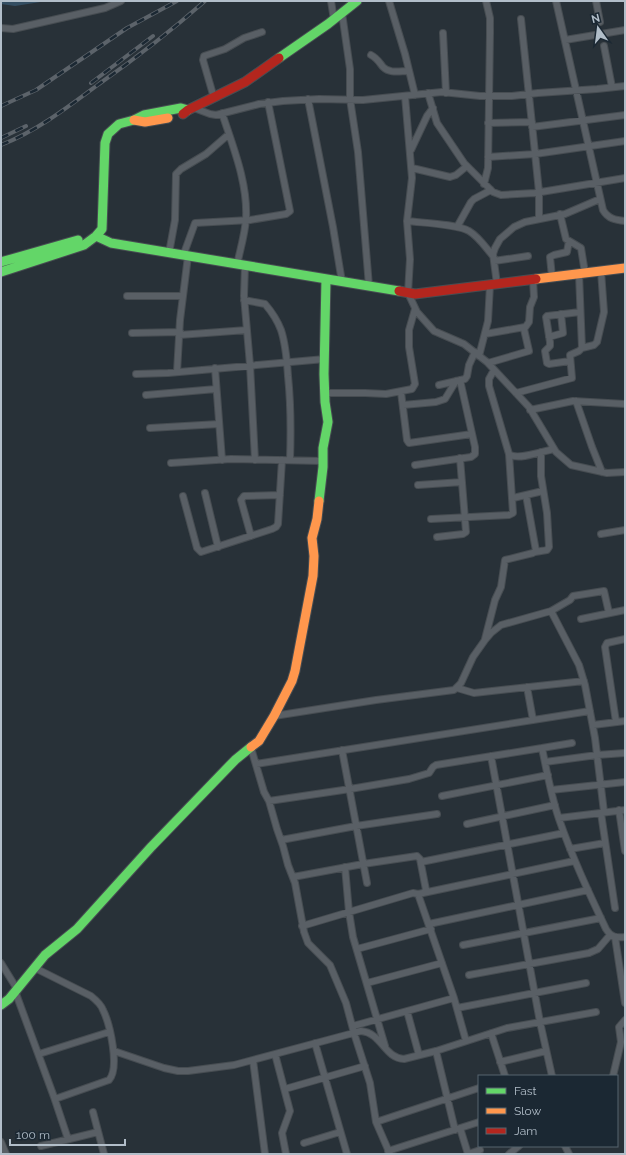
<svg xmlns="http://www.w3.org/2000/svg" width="626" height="1155" font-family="Raleway,sans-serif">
  <rect width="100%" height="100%" fill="#283138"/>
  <path fill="#344e62" d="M1,1H47L15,6L1,4Z"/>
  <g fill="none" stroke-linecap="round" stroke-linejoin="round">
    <defs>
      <path id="street" d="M331,1L334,20
        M389,1L405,54L415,95
        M556,1L603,210C608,219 616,220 625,221
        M596,1L600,22
        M342,13L350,69V99L358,152L369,286
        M521,19L535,153L539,192V219
        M1,28L13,29L105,8L121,1
        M443,33L446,93
        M565,40L625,30
        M604,46L612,87
        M371,55C377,58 379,62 383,67C390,74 400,71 409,71
        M428,93L437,123L464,163L493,192L501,195L535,193L625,178
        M405,96L412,178L407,221L410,259L408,293L417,312L434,331L464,344L487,362L529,407L556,452L571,465L607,473L625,472
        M214,98L203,60L204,56L225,49L244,38L262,32
        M308,99L333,227L342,282
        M194,108L210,114L216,115L259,104L283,101L319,99L363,100L442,92L480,96H512L538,93L597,89L625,86
        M222,113C233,147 248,183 246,219C245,234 240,250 237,265
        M488,123L532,122
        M532,127L625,115
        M411,150L427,116L433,108
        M488,157L535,154L625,141
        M412,168L450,177L456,175L467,166
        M484,184L488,168L490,33V18L486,1
        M560,214L566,239L581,248L585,273
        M407,221C423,223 457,224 469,231C479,237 486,248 493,256
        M457,227L471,202L474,199L491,190
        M169,253L175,220L176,174L181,169L206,154L229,134
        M183,256L195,223L250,220L286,214L290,211L268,102
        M494,261L528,256
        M245,266L244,296L250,365L255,460
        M552,277L550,257L554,255L567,252L569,241
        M497,284L493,254L495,248L500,239L514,227L525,222L565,214L600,199
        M127,296H183
        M244,300L265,304C271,311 278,322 281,330C286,345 287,361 288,376C291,405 291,432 290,460
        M132,333L180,332
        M485,334L525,327
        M179,335L247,330
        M549,337L563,333L561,314
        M582,348L594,345L597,342L604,312L601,271
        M479,356L488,321L490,285
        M570,361L549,364L547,363L545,351L550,346V342L546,317L547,316L580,312
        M488,363L529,351L524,329L529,322L530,307L534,297L533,280
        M215,368L222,460
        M494,370L489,379V386L509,454C517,461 544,451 554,449
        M177,372L180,320L188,256
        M136,374L168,373L325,359
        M439,385L465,379L467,376L469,365L475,352
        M401,392L407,440L409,443L472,434
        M325,393H365L386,394L412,389L415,384L409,347V330L415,309
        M516,393L572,378L570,355L579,351L582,348L579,274
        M146,395L216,389
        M576,401L592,447L602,472
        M403,405L436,402L445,399L456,381
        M530,410L573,401L625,404
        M150,428L219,424
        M171,463L231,459L323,461
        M415,465L471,457L475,454V447L460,380
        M418,485L462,482
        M205,493L218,547
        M183,496L197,548L201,552L272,529L276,527L278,524L282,460
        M513,498L543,491
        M431,519L509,515L513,513L509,454
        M601,534L625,530
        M251,536L241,500L244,496L280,495
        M437,537L463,534L466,532L460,458
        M535,552L547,550L549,547L547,513L541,476V452
        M551,611L579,665L585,685L595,738L604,812
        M581,619L625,610
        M485,639L495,600L501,587L505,560L533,553L536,551L526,495
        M527,687L533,720
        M457,688L474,693L584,681
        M274,716L376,700L454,690L461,683L473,657L485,640L491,633L501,625L551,611L570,600L573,596L604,591L609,613
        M616,722L605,647L607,643L625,639
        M593,725L625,721
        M251,748L264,792L269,801L277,829L283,846L288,865L295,883L304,932L308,943L330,965L346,1003L354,1033L370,1083L376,1122L390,1154
        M542,748L572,743
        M342,750L367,883
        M491,756L540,1022L552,1076
        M545,762L597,755L625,753
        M256,764L590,711
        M551,790L625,782
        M442,796L548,775
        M269,801L350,789L409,779L429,773L433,767L436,765L542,748C547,772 551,796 559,819C572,857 589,893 606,929C611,937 616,938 625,937
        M619,810L625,851
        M601,813L615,908
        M559,818L625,810
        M467,824L555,805
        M281,840L356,826L437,814
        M570,849L605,843
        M421,862L564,833
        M345,867L349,912L353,937L385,1046
        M293,877L363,864L417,856L420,859L426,890L423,893L418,894
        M423,893L574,861
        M429,924L588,890
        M302,926L413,893L418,894L454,998L466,1041
        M615,937L625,1003
        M463,945L601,918
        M357,949L431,929
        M1,963L17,989
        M35,968L91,996C96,1000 101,1004 103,1010C110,1024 120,1068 109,1080L55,1099
        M469,975L589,953L598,949L610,935
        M367,983L442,963
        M15,991L54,1097L68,1139
        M457,1008L586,983
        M407,1011L419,1055
        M353,1026L454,998
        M491,1033L505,1076
        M315,1043L347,1154
        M114,1051L164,1068L178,1071H188L234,1065L361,1031C382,1033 384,1058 404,1059L436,1051L507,1028L596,1012
        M436,1051L455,1130
        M39,1054L109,1032
        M275,1054L290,1111L282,1133L286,1154
        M253,1060L265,1154
        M500,1062L546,1051
        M613,1076L621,1042L619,1027L625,1020
        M285,1089L365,1066
        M93,1112L104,1154
        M376,1122L479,1088
        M460,1128L468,1154L480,1150
        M1,1142L6,1154
        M304,1143L340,1132
        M41,1146L98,1132
        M565,1146L569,1154
        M388,1151L479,1122
        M509,1154L519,1146"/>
      <path id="fast" d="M279,58L328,24L357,1
        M96,236L111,243L399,291
        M1,262L78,240
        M1,272L84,245L96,236L102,229L105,143L108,134L119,124L134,120L144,115L181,108L188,110
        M319,501L323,467V448L328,422L325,402L324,374L326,279
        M1,1005L9,999L45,955L77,929L152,846L235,760L251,747"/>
      <path id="slow" d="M134,120L145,122L168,118
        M536,279L625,268
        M251,747L259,741L274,716L292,681L295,671L313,576L314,556L312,538L317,519L319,501"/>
      <path id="jam" d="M183,114L188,110L245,82L279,58
        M399,291L415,294L536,279"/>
    </defs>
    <use href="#street" stroke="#474d52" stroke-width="8"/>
    <use href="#fast" stroke="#474d52" stroke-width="11"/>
    <use href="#slow" stroke="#474d52" stroke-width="11"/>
    <use href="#jam" stroke="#474d52" stroke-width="11"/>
    <use href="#street" stroke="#595f65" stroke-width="6"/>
    <use href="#fast" stroke="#63d668" stroke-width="9"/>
    <use href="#slow" stroke="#ff974d" stroke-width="9"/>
    <use href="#jam" stroke="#b3261e" stroke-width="9"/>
    <defs>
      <path id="rail" d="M91,83L153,36
        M1,106L36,90L127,28L177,1
        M1,138L26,126
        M1,145C37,131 68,107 99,84C136,58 171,31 205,1"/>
    </defs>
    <use href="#rail" stroke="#5c636a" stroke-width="4"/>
    <use href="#rail" stroke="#1b2833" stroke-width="2.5" stroke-dasharray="8" stroke-linecap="butt"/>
  </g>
  <rect width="626" height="1155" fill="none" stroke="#b2bec9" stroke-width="4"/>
  <rect x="478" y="1075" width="140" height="72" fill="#1b2833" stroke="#57646f"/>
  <rect x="486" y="1088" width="20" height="6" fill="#63d668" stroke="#57646f"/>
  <text x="514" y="1095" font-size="12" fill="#b2bec9">Fast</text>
  <rect x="486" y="1108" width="20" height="6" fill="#ff974d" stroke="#57646f"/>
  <text x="514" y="1115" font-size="12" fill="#b2bec9">Slow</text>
  <rect x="486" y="1128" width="20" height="6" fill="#b3261e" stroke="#57646f"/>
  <text x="514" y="1135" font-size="12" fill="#b2bec9">Jam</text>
  <g transform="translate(598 28) rotate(346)" stroke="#1b2833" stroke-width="3" paint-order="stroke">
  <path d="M0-3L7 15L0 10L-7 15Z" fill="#b2bec9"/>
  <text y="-6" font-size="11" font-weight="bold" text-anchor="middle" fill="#b2bec9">N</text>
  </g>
  <path d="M10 1139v6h115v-6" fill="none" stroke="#b2bec9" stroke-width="2"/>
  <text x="16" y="1139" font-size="12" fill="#b2bec9" stroke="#1b2833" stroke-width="3" paint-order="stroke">100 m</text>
</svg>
